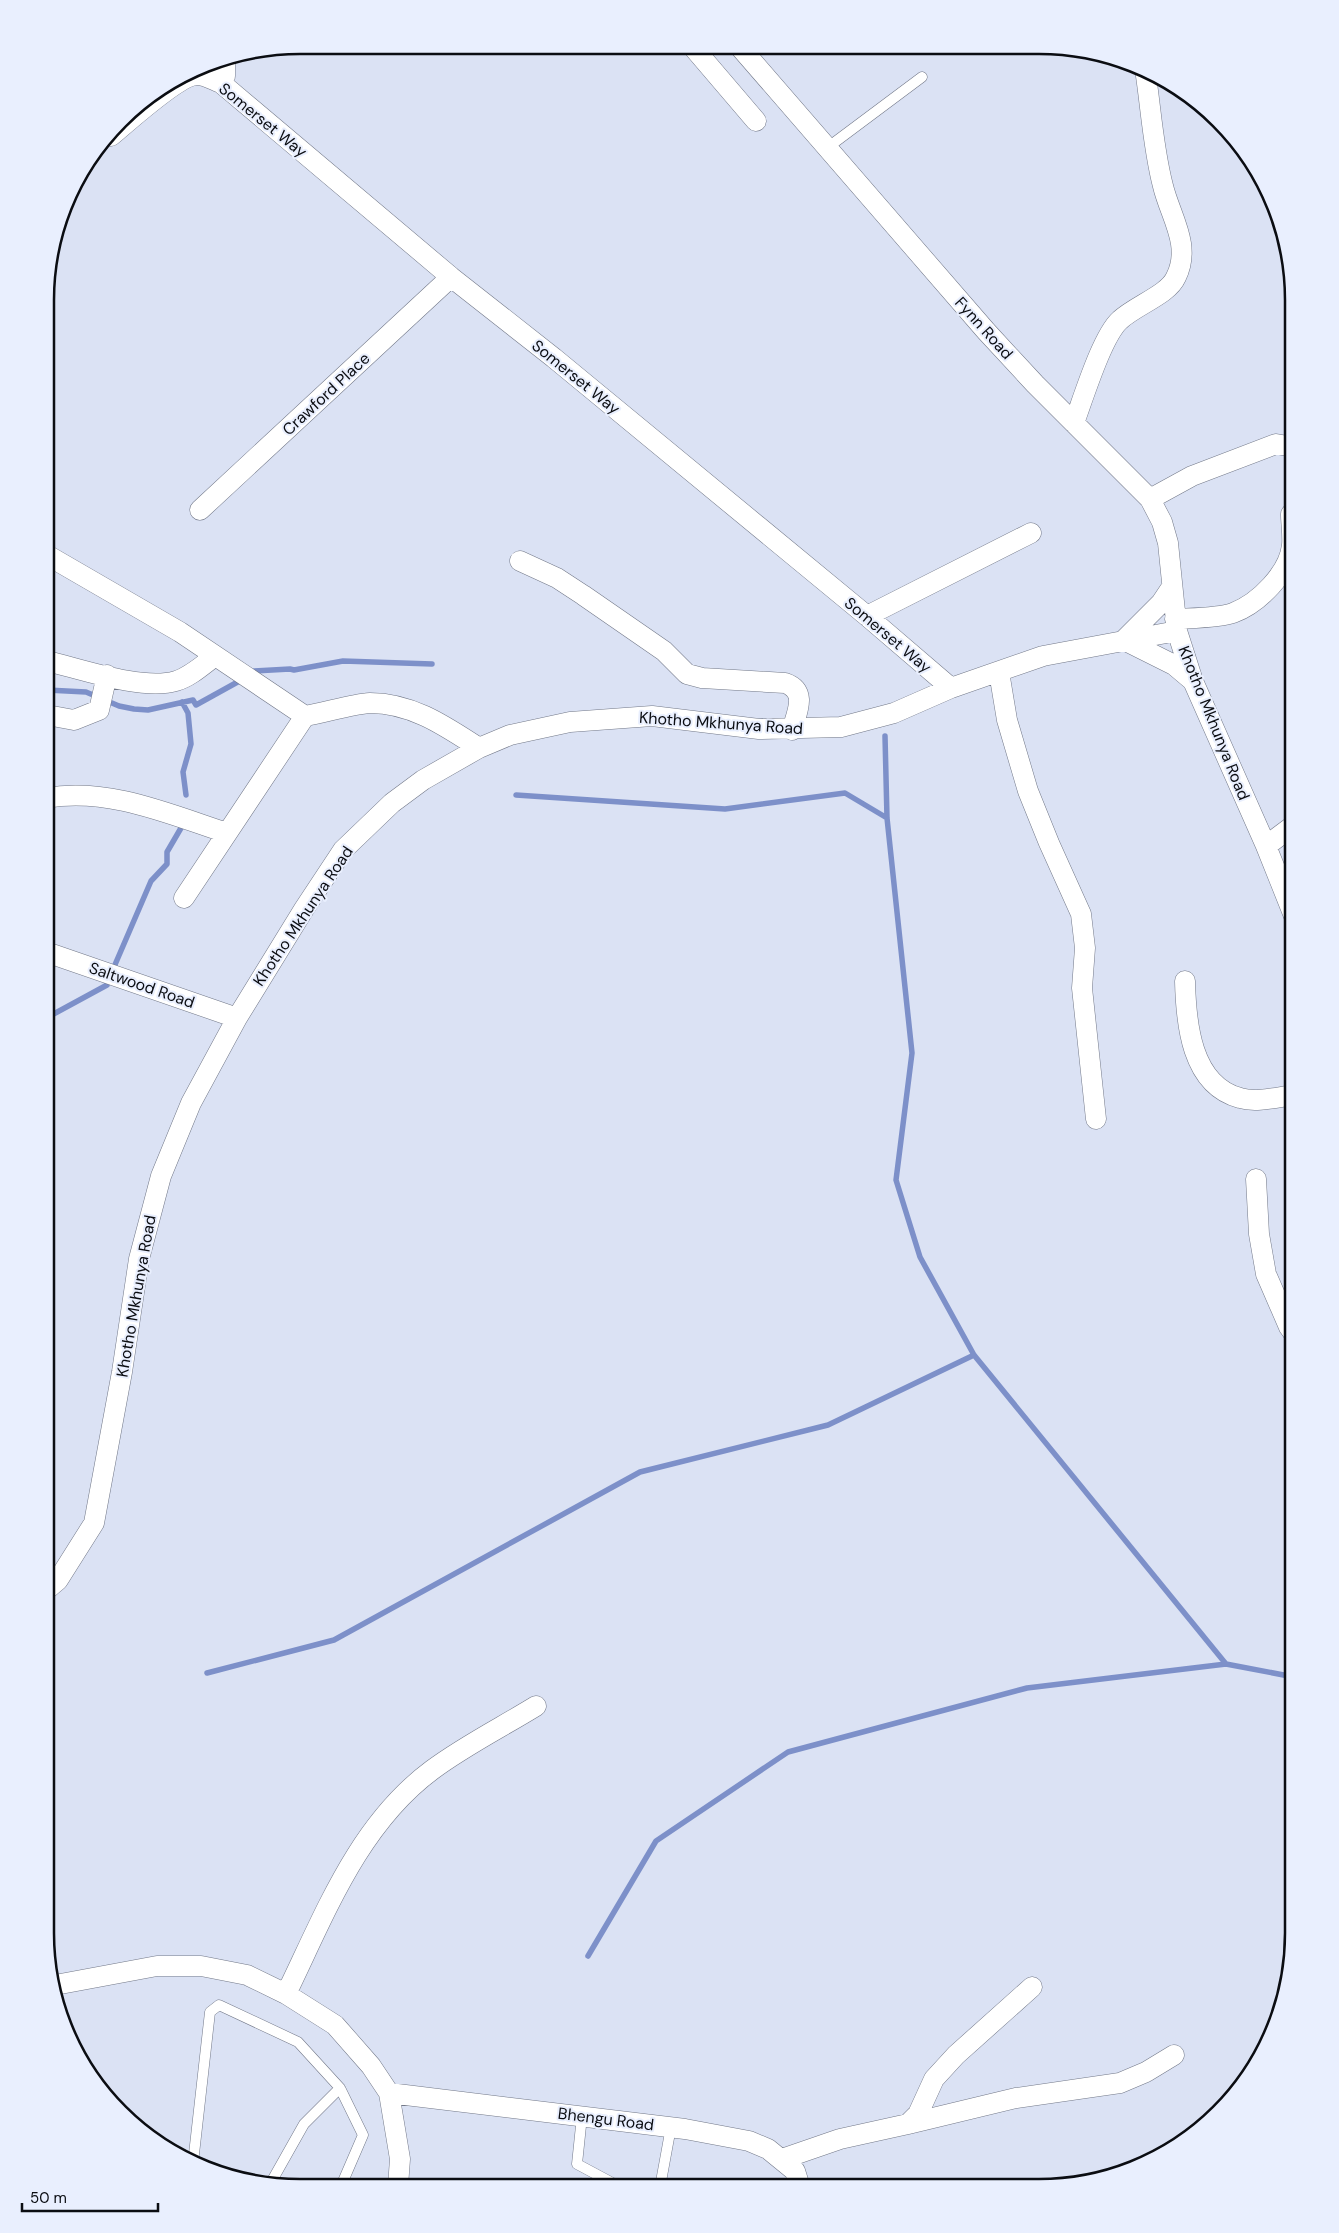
<svg xmlns="http://www.w3.org/2000/svg" width="1339" height="2233" font-family="'DM Sans',sans-serif">
  <rect width="100%" height="100%" fill="#dbe2f4"/>
  <g fill="none" stroke-linecap="round" stroke-linejoin="round">
    <path stroke="#7d90c9" stroke-width="5.5" d="M250,674L254,671L290,669L294,670L343,661L432,664
      M47,690L86,692L119,706L134,709L148,710L193,700L196,705L243,679
      M182,702L188,713L191,744L183,772L186,795
      M885,736L887,818L912,1053L896,1180L920,1257L974,1355L1226,1664L1294,1677
      M516,795L725,809L845,793L887,818
      M114,967L151,881L167,864V852L181,828
      M46,1023L50,1016L107,985
      M207,1673L334,1640L640,1472L828,1425L974,1355
      M588,1956L656,1841L788,1752L1027,1688L1226,1664"/>
    <defs>
      <path id="service" d="M827,148L922,77
        M582,2116L577,2164L620,2187
        M193,2163L210,2012L219,2005L298,2042L340,2088L363,2135L341,2186
        M269,2186L304,2124L340,2088
        M660,2187L671,2127"/>
      <path id="minor" d="M692,46L756,121
        M739,46L986,331L1035,384L1150,499L1162,522L1168,543L1177,631L1193,681L1266,846L1294,916
        M221,83L225,76V60
        M111,136C128,122 176,78 195,75C204,74 213,80 221,83L451,277L554,358L867,616L951,688
        M1074,423C1083,399 1102,336 1120,320C1136,305 1168,295 1176,277C1192,245 1170,216 1163,186C1153,148 1151,108 1145,69
        M1150,499L1192,476L1276,444L1294,447
        M200,510L451,277
        M47,555L180,632L305,716C324,713 352,704 370,703C412,703 445,726 479,748
        M520,561L557,578L583,595L664,651L687,674L702,678L785,683C808,691 797,712 792,730
        M1171,588L1161,603L1124,640L1174,665L1193,681
        M867,616L1031,533
        M1175,619C1191,618 1220,618 1233,613C1259,603 1289,573 1292,545C1293,535 1291,524 1291,514
        M47,661C81,669 143,691 176,681C190,677 203,665 215,656
        M999,672L1007,720L1028,791L1049,843L1081,914L1085,948L1082,988L1096,1119
        M47,715L74,720L99,710L107,675
        M46,798C108,787 169,814 227,833
        M1266,846L1294,825
        M184,898L305,716
        M46,952L237,1018
        M1185,981C1186,1023 1191,1085 1240,1098C1256,1103 1278,1097 1294,1095
        M1256,1179L1259,1234L1266,1274L1289,1327L1294,1334
        M45,1591L58,1580L94,1523L122,1372L139,1259L161,1176L191,1103L237,1018L304,909L343,850L392,803L423,780L479,748L510,735L570,722L652,716L759,729L841,727L894,713L951,688L1043,656L1177,631
        M55,1985L157,1966H201L247,1975L286,1994L335,2025L371,2066L389,2093L400,2159L398,2186
        M286,1994C325,1914 358,1825 432,1770C464,1746 502,1727 536,1706
        M389,2093L685,2129L749,2141L768,2149L795,2171L800,2187
        M908,2124L1016,2098L1120,2083L1146,2072L1174,2055
        M782,2159L840,2139L908,2124L918,2114L934,2079L956,2055L1032,1987"/>
    </defs>
    <use href="#service" stroke="#727888" stroke-width="11"/>
    <use href="#minor" stroke="#727888" stroke-width="21"/>
    <use href="#service" stroke="#fff" stroke-width="10"/>
    <use href="#minor" stroke="#fff" stroke-width="20"/>
  </g>
  <g text-anchor="middle" dominant-baseline="central" stroke-width="4" stroke-linejoin="round" paint-order="stroke">
    <g font-size="16" fill="#0b0d12" stroke="#e9effe">
      <text transform="translate(263 120) rotate(39)">Somerset Way</text>
      <text transform="translate(984 328) rotate(48)">Fynn Road</text>
      <text transform="translate(576 377) rotate(39)">Somerset Way</text>
      <text transform="translate(326 394) rotate(-43)">Crawford Place</text>
      <text transform="translate(888 635) rotate(40)">Somerset Way</text>
      <text transform="translate(721 723) rotate(4)">Khotho Mkhunya Road</text>
      <text transform="translate(1214 723) rotate(68)">Khotho Mkhunya Road</text>
      <text transform="translate(303 916) rotate(-56)">Khotho Mkhunya Road</text>
      <text transform="translate(142 985) rotate(19)">Saltwood Road</text>
      <text transform="translate(136 1296) rotate(-80)">Khotho Mkhunya Road</text>
      <text transform="translate(606 2119) rotate(7)">Bhengu Road</text>
    </g>
  </g>
  <path d="M0 0H1339V2233H0ZM300 54H1039A246 246 0 0 1 1285 300V1933A246 246 0 0 1 1039 2179H300A246 246 0 0 1 54 1933V300A246 246 0 0 1 300 54Z" fill="#e9effe" fill-rule="evenodd"/>
  <path fill="none" stroke="#0b0d12" stroke-width="2.5" d="M300 54H1039A246 246 0 0 1 1285 300V1933A246 246 0 0 1 1039 2179H300A246 246 0 0 1 54 1933V300A246 246 0 0 1 300 54Z"/>
  <path d="M22 2203v8h136v-8" fill="none" stroke="#0b0d12" stroke-width="2.5"/>
  <text x="30" y="2203" font-size="15" fill="#0b0d12" stroke="#e9effe" stroke-width="4" paint-order="stroke">50 m</text>
</svg>
